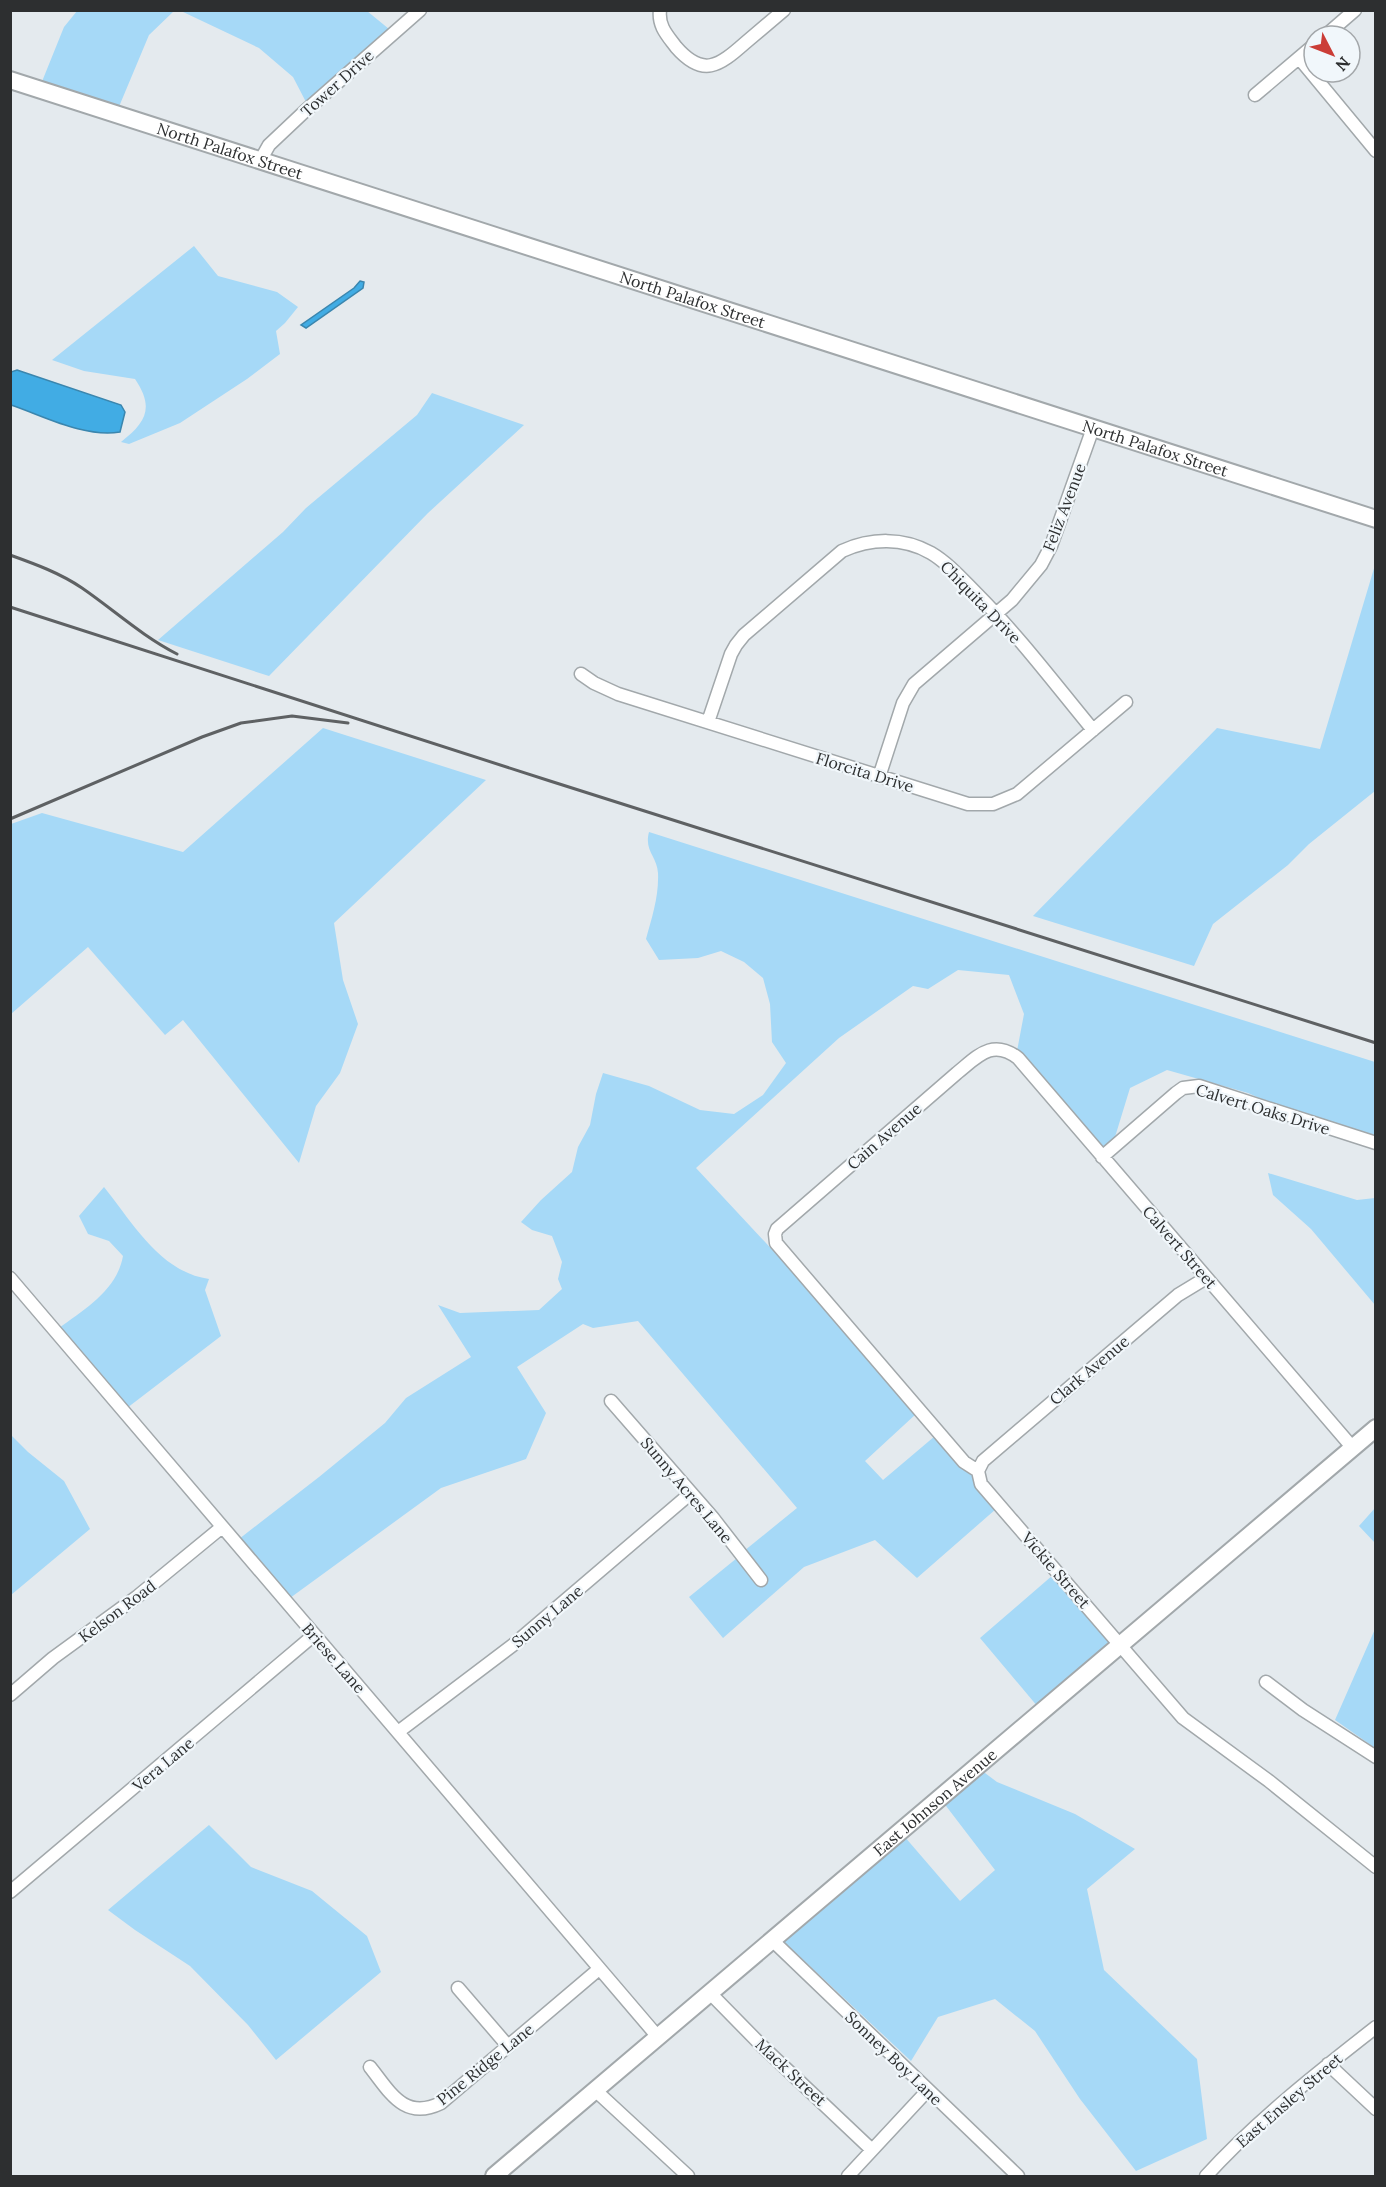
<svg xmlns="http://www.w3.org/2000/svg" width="1386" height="2187" font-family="Lora,serif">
  <rect width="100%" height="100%" fill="#e4eaee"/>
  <path fill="#a6d9f7" d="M77,11H174L149,35L118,109L41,84L64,27Z
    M181,11H367L389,29L306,102L293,77L259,48Z
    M194,246L218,276L277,292L298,307L285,323L276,331L280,354L247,379L180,423L129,444L121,442C147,422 154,407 135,379L84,371L52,360Z
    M432,393L524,425L428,513L269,676L158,640L283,532L306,508L417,415Z
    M1375,565V791L1309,844L1288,865L1213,924L1194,966L1033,916L1217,728L1320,749Z
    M323,728L486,780L334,923L343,980L358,1024L340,1073L316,1106L299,1163L183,1020L165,1035L88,947L11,1014V824L42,813L183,852Z
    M649,832L1375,1062V1138L1277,1106L1248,1093L1167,1070L1130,1088L1115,1137L1102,1149L1017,1051L1024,1014L1009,975L958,970L928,989L913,986L839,1038L696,1168L807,1287L916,1414L865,1461L883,1480L935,1436L973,1474L977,1487L996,1509L917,1578L875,1540L804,1567L723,1638L689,1597L737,1558L760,1587L768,1582L744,1551L797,1508L638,1321L593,1328L583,1324L517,1367L546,1413L526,1459L441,1488L290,1598L239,1539L319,1477L385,1423L406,1398L471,1357L438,1305L460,1313L539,1310L562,1289L558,1279L562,1262L552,1236L532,1230L521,1222L541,1200L572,1172L578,1147L590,1125L596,1094L603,1073L649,1086L700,1110L734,1114L763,1095L786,1063L772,1042L770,1004L763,978L744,962L721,951L698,958L659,960L646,939C652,917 659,896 658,873C657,856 644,851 649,832Z
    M1268,1173L1357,1200L1375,1198V1305L1311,1229L1273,1195Z
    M104,1187C133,1223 160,1272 209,1279L205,1290L221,1336L127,1408L59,1328C85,1309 117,1290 123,1256L109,1241L88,1234L79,1216Z
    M10,1434L28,1452L64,1481L90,1529L11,1595Z
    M1375,1508V1543L1359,1526Z
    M1053,1575L1112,1643L1038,1707L980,1638Z
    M1375,1629V1748L1335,1720Z
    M981,1770L997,1782L1075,1814L1135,1849L1087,1889L1104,1970L1197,2059L1207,2139L1136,2171L1080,2099L1035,2031L995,1999L938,2017L911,2061L781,1939L904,1836L960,1901L995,1870L943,1802Z
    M209,1825L251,1867L312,1891L367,1936L381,1972L276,2060L248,2025L190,1966L135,1930L108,1910Z"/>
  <path fill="#41ace4" stroke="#3b86ae" stroke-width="1.5" d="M360,281L364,282L363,288L306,328L301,325L354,288Z
    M17,370L121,405L125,412L120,432C84,438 44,416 11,405V372Z"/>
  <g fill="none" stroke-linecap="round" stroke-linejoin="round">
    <defs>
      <path id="street" d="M660,10C658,26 667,35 676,47C703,78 719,66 745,43C758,32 771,21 784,10
        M1325,36L1355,10
        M1299,58L1376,151
        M1255,95L1314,45
        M260,161L269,145L304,112L420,10
        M581,674L594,683L618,694L968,804H993L1017,794L1126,702
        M708,722L731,654L736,645L744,635L842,551C871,538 903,537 931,553C948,563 962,579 976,593C1018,635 1055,684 1093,730
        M879,777L903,703L914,684L1012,600L1041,565L1051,546L1093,428
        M1102,1157L1176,1093L1183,1088L1199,1086L1376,1143
        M10,1278L658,2037
        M611,1401L713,1518L761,1580
        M978,1471L964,1462L776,1243L775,1234L777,1229L957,1073C977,1057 992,1038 1018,1058L1352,1447
        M978,1471L981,1484L1183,1718L1269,1781L1376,1867
        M978,1471L983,1461L1178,1295L1206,1278
        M1266,1682L1303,1710L1376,1757
        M10,1695L53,1658L138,1596L222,1527
        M398,1732L513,1645L691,1493
        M10,1892L314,1635
        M772,1940L1018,2176
        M458,1988L508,2046
        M710,1993L762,2046L872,2150
        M1328,2064L1376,2109
        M370,2067C390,2092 404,2121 441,2103L599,1969
        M595,2090L688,2176
        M848,2176L928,2090
        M1206,2176C1256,2121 1317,2073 1376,2027"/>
      <g id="secondary">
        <path id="s1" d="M10,80L1376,519"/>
        <path id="s2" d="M494,2176L1376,1428"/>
      </g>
    </defs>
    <use href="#street" stroke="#a2a8ab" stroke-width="15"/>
    <use href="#secondary" stroke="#a2a8ab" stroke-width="20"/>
    <use href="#street" stroke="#fff" stroke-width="12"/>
    <use href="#secondary" stroke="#fff" stroke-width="16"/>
    <path stroke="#5e6163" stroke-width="3" d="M10,555C35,564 60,573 82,588C114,610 142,636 177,654
      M10,607L550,781L1376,1043
      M10,819L202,737L241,723L292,716L348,723"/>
  </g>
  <g text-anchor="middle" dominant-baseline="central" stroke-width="4.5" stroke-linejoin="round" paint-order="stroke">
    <g font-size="16" fill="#2d2f30" stroke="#f1f7fb">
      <text transform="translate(337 83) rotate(-42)">Tower Drive</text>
      <text stroke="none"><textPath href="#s1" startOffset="231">North Palafox Street</textPath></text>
      <text stroke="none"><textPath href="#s1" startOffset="717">North Palafox Street</textPath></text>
      <text stroke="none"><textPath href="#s1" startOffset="1203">North Palafox Street</textPath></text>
      <text transform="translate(1064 507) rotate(-69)">Feliz Avenue</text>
      <text transform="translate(981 602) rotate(46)">Chiquita Drive</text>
      <text transform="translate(865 772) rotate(17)">Florcita Drive</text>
      <text transform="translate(1263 1109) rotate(17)">Calvert Oaks Drive</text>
      <text transform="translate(884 1136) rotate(-41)">Cain Avenue</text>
      <text transform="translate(1180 1247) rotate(49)">Calvert Street</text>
      <text transform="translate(1089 1370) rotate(-40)">Clark Avenue</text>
      <text transform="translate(687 1490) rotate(50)">Sunny Acres Lane</text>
      <text transform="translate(1056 1570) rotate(49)">Vickie Street</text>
      <text transform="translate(117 1611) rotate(-37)">Kelson Road</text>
      <text transform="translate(547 1616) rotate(-40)">Sunny Lane</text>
      <text transform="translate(334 1658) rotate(49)">Briese Lane</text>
      <text transform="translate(163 1764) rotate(-40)">Vera Lane</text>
      <text stroke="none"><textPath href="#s2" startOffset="578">East Johnson Avenue</textPath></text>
      <text transform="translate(894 2058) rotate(44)">Sonney Boy Lane</text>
      <text transform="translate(485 2064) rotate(-39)">Pine Ridge Lane</text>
      <text transform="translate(791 2072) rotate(43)">Mack Street</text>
      <text transform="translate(1289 2100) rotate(-41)">East Ensley Street</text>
    </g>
  </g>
  <rect width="1386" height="2187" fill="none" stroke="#2d2f30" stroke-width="24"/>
  <g transform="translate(1332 54) rotate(132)"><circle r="28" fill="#f1f7fb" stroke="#a3a7aa" stroke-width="1.5"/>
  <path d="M0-4.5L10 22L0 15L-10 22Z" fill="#cb3d37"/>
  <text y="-9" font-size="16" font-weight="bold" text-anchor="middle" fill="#2d2f30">N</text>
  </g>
</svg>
